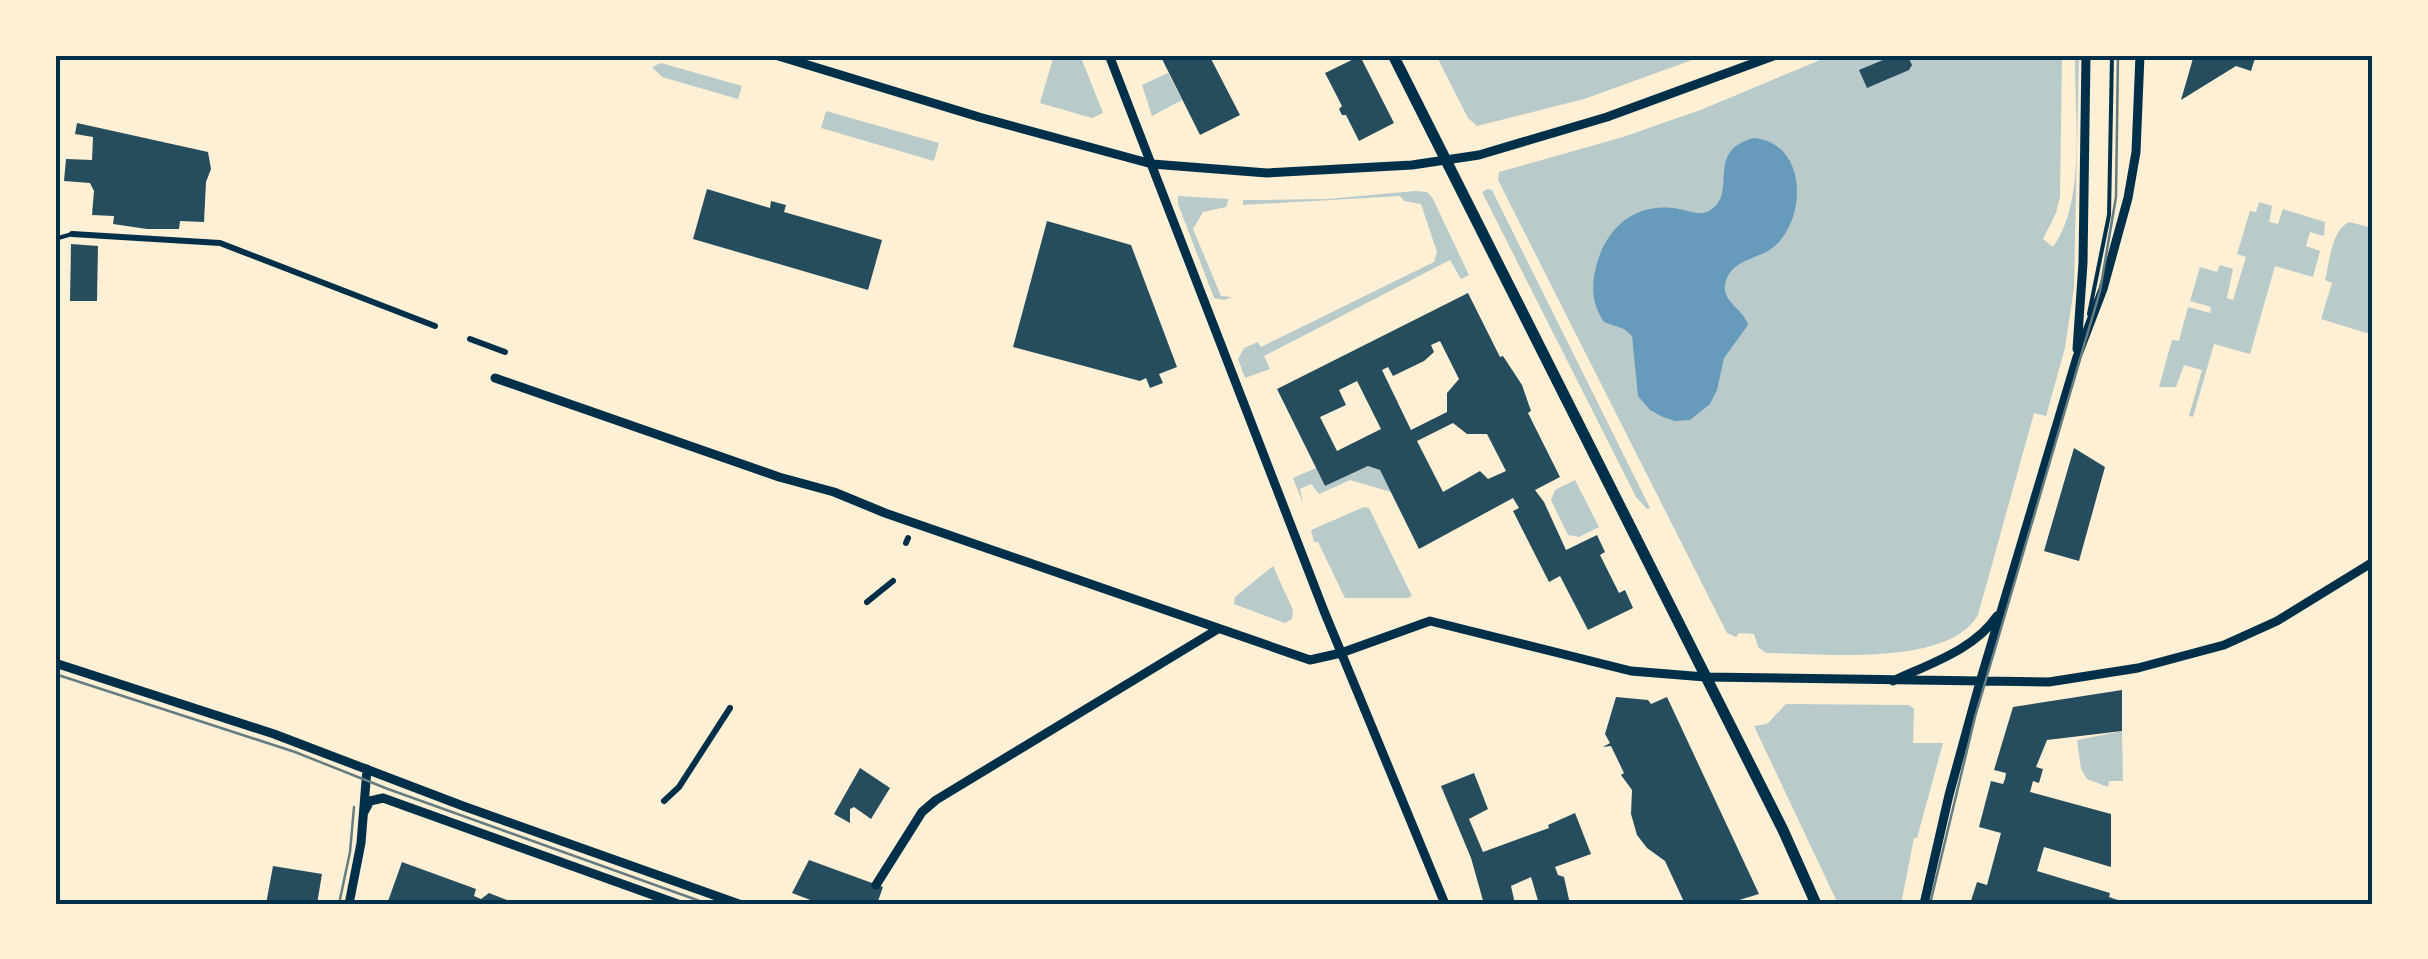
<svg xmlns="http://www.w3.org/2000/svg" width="2428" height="959" font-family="Georgia,serif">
  <rect width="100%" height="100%" fill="#fdf0d5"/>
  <path fill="#b9caca" d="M1054,55H1080L1103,113L1092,118L1040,103Z
    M1436,55H1706L1584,99L1477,126L1468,118Z
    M1832,55H2062L2060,197L2056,213L2043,239L2053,247C2087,200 2074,112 2075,55H2079L2074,287L2065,348L2046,416L2034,413L1978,615C1948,668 1819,653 1766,653L1758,647L1754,634L1739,633L1736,637L1727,633L1498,180L1499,172L1623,137L1703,109Z
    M661,63L742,86L738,99L662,77L652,67Z
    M1168,73L1182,100L1152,116L1142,85Z
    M826,111L939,143L934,161L821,128Z
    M1488,189L1492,190L1650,508L1647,509L1636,497L1482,192Z
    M1415,191L1427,192L1432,197L1469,275L1461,279L1450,260L1264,356L1270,369L1245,378L1238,359L1244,348L1258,342L1261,347L1434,262L1437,252L1421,204L1404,201L1400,196L1243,205V200L1328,199Z
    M1178,196L1229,199L1226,207L1203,212L1193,229L1221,296L1232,297L1224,300L1214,298L1178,204Z
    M2259,202L2272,206L2269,222L2278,224L2283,209L2325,222L2324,236L2310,232L2306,246L2320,251L2313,277L2275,266L2250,354L2214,344L2193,417L2189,416L2202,370L2184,365L2176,387H2159L2172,340L2179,341L2188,307L2210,313L2211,307L2190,301L2200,267L2217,272L2220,265L2233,269L2227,298L2233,300L2246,257L2237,254L2250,211L2256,212Z
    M2349,222L2373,228V335L2321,319L2332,283L2325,280C2330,261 2331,231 2349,222Z
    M1368,466L1380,470L1391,492L1350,480L1319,494L1311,484L1300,489L1303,503L1293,478L1316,468L1325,486Z
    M1575,480L1599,527L1579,537L1568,535L1551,500L1555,490Z
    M1364,507L1369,508L1412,596L1408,598H1345L1318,542H1314L1311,530Z
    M1273,566L1293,610L1292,619L1285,623L1234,604L1235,597Z
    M1786,704L1909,705L1914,709L1913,743H1943L1917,838H1914L1901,904H1838L1754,726L1767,724Z
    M2122,731L2123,781H2109L2108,787L2087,779L2081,769L2077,740Z"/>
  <path fill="#669bbc" d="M1754,138C1805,143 1808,212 1777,244C1763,259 1736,257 1727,278C1717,301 1743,307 1748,325L1724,358L1717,390L1710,404L1690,420L1675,421L1663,417L1650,410L1638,396L1632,336L1624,329L1604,322C1591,302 1591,286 1597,263C1608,225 1638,201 1679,209C1690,211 1699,216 1709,211C1740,194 1703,151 1754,138Z"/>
  <path fill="#264d5e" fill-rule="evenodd" d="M1160,55H1209L1240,115L1200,135Z
    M1895,55L1908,57L1912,65L1909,70L1867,88L1859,70Z
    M2194,55H2256L2251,71L2236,66L2181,100Z
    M1360,56L1394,123L1359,141L1346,115H1342L1339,109L1342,106L1325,73Z
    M77,123L208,152L211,169L206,182L204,222L180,221L179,229H147L113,224L114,216L92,215L94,191L90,183L64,181L66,159L92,160L93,137L75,134Z
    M707,189L770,208L771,201L786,205L784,212L882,240L868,290L693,239Z
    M1047,221L1131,245L1177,367L1159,374L1163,383L1150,388L1146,378L1140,381L1013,347Z
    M71,244L98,246L97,301H70Z
    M1468,293L1500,357L1503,356L1522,385L1531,411L1528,413L1560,477L1535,490L1544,502L1566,550L1597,535L1605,552L1600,555L1619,593L1625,590L1633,608L1588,630L1560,576L1549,582L1513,511L1519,508L1513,498L1419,549L1380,470L1368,466L1325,486L1277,389ZM1440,341L1459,379L1447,393V412L1411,430L1382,370L1388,367L1393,376L1424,361L1434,352L1431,345ZM1357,381L1381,429L1337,451L1320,417L1346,405L1339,390ZM1453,423L1467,434H1487L1506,471L1488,479L1480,471L1443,492L1417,441Z
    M2074,448L2105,467L2079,561L2044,551Z
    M2122,690V731L2047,740L2036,767L2043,769L2039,783L2033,781L2030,792L2111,814V867L2044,847L2037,871L2110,893L2109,897L2129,904H1970L1977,882L1987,885L2001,833L1979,827L1991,781L2003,784L2005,779L2006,773L1994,770L2013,707Z
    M1616,697L1648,700L1651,704L1667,697L1759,894L1726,904H1685L1665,861L1647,848L1637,835L1631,814L1632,790L1621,775L1624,773L1611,746L1603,747L1610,743L1605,734Z
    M860,768L890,788L871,819L854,807L850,809V823L834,814Z
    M1474,773L1488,809L1469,819L1483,852L1549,828L1548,825L1575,813L1591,854L1555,867L1558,875L1564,877L1570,904H1539L1531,877L1511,886L1515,904H1484L1471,858L1441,786Z
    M809,860L883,887L877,904H821L792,893Z
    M402,862L476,889L474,896L481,899L489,893L517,904H387Z
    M273,866L322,874L317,904H266Z"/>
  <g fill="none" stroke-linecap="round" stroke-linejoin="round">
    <path stroke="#003049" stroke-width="4" d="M55,239L72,234
      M2089,314L2109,215L2112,55"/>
    <path stroke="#003049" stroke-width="6" d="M72,234L220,243L435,326
      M470,339L505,352
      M906,543L908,538
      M867,602L893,581
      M664,801L679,787L730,708"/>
    <path stroke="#003049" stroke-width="9" d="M775,55L979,117L1152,164L1267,173L1412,165L1479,155L1607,117L1776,55
      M1109,55L1324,611L1445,904
      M2077,349L2083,263L2086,55
      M495,378L779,477L834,492L885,513L1310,660L1341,653L1430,621L1631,671L1705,677L2049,682L2138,668L2224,645L2277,621L2373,562
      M55,663L274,734L463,806L739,904
      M1893,681C1929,664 1974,650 1997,616
      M364,812L370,801L383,798L678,904
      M876,885L922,812L936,800L1218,629
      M349,904L361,843L367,769
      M1924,904L1949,795L1980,682L2077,357L2103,289L2128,198L2136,152L2140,55"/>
    <path stroke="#003049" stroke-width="11" d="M1393,55L1783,830L1816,904"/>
    <path stroke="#657d81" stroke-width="2.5" d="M55,674L295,752L388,789L708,904
      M339,904L350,852L354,807
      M1930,904L1975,717L2100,291L2116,197L2118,55"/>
  </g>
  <rect width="2428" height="959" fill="none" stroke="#fdf0d5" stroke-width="115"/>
  <rect x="58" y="58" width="2312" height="844" fill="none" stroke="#003049" stroke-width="4"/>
</svg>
